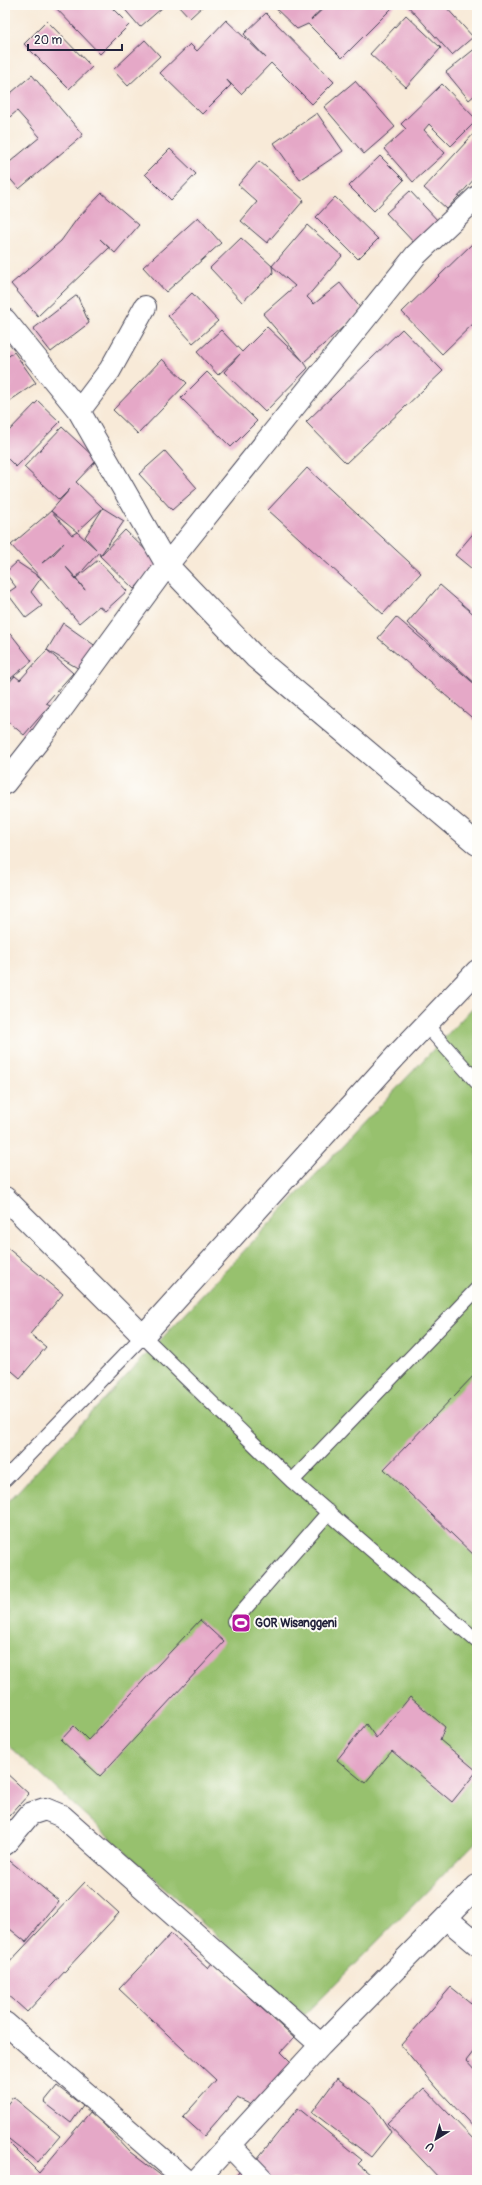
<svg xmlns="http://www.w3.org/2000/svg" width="482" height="2185" font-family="Pangolin,sans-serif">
  <rect width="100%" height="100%" fill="#fdfcf7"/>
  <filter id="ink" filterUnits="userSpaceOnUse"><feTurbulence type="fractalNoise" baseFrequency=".025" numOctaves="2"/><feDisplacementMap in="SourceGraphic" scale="8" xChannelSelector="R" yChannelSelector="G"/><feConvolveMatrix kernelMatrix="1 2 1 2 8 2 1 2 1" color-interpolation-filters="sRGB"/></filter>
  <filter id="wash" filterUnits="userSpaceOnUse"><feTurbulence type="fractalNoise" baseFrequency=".012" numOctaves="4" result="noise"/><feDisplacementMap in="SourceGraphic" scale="16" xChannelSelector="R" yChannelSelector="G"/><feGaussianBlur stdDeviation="0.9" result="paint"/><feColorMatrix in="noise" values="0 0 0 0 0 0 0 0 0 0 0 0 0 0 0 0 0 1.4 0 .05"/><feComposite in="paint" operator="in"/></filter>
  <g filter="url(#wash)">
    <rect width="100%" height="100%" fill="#f8ead8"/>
    <path fill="#97c16e" stroke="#5c7254" d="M477,1003V1841L304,2015L5,1742V1505Z"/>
    <g id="blocks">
      <path fill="#e5a8c7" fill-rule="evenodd" d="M53,5H109L129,25L100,54Z
        M121,5H159L162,8L140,27Z
        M178,5H204L190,18Z
        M272,5H325L311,20L327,5H395L342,58L308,24L297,29Z
        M407,5H444L473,37L452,55Z
        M266,13L334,82L312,104L271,63L241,94L226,79L231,85L202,114L160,73L190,44L197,51L226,20L266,58L244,34Z
        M406,15L441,48L406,87L370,54Z
        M47,21L92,67L69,89L24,44Z
        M145,40L160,56L128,86L113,70Z
        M477,47V93L469,100L446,72Z
        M32,75L83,135L19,189L5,173V166L40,137L17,111L5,121V98Z
        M355,81L395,127L364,154L324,107Z
        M442,84L477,120L451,146L429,124L424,130L445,153L413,182L384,149L406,129L401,124Z
        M317,113L343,151L300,180L274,143Z
        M477,130V176L447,209L424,188Z
        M170,149L196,174L171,200L145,174Z
        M380,156L404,180L374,211L349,186Z
        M259,161L304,200L267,243L241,221L257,202L238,185Z
        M410,191L440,223L416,245L386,213Z
        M102,193L139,225L115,253L100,239L109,248L38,316L11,284L61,241L77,219Z
        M335,197L378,239L358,259L316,217Z
        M198,217L221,243L166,292L143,267Z
        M307,225L342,256L307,297L314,304L340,283L362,310L304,362L308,368L265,412L224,372L240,354L218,375L197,352L221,330L242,352L267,327L303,361L263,314L295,286L272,266Z
        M241,238L272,266L273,273L242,302L210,268Z
        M474,242L477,245V320L442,354L402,312Z
        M192,293L218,321L193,343L168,316Z
        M77,295L89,323L51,352L33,329Z
        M402,329L443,371L346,463L306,422Z
        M14,352L36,383L5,404V359Z
        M162,359L187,383L138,434L113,410Z
        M207,372L257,421L231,447L181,398Z
        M38,401L60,422L16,467L5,456V435Z
        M62,427L97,460L76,482L103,508L77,532L51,511L72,535L77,532L96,549L85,537L103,508L124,521L100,556L99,552L76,578L66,567L85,590L76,578L98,560L127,591L105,611L99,606L79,623L41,578L31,592L42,606L26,618L7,593L16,587L5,573L17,562L41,578L11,545L51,511L70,489L59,500L24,467ZM64,543L54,554L42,563Z
        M165,451L197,488L172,510L139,474Z
        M307,468L421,573L383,614L268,510Z
        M477,529V573L455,555Z
        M125,530L159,563L134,589L100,556Z
        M440,585L477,617V685L407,623Z
        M396,617L477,686V722L378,638Z
        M63,623L97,647L81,670L47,650L73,673L46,703L50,705L24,735L5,719V687L15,676L20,680L47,650Z
        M11,634L32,661L5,683V638Z
        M5,1246L63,1294L30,1334L46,1347L20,1378L5,1365Z
        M477,1372V1558L384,1469Z
        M200,1620L224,1642L100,1776L61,1740L74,1726L88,1740Z
        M410,1697L445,1727L440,1740L477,1771L452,1802L392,1751L365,1783L337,1760L366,1724L376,1738Z
        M5,1772L29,1794L9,1816L5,1813Z
        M5,1857L59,1901L26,1942L5,1925Z
        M85,1882L119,1913L27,2012L5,1992V1967Z
        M171,1934L208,1968L212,1963L294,2038L281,2052L293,2064L254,2106L237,2098L204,2136L183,2117L216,2080L119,1989Z
        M5,1952L9,1955L5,1960Z
        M451,1987L471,2003L477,1996V2047L466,2061L477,2073V2131L437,2088L401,2045Z
        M337,2078L372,2104L391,2132L371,2157L312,2112Z
        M57,2086L83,2106L71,2123L44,2102Z
        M424,2088L477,2143V2180H441L387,2123Z
        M13,2097L60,2136L38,2162L5,2136V2107Z
        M298,2108L362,2160L358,2164L377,2180H273L253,2164Z
        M91,2111L130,2152L167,2180H5V2139L39,2173Z
        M242,2168L258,2180H233Z"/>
    </g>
  </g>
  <g filter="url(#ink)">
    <use href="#blocks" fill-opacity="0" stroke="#424053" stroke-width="1"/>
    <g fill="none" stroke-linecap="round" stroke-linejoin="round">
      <defs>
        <path id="lane" d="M426,1025L477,1082
          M5,1479L143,1336L292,1481L477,1641
          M292,1481L477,1289
          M234,1621L329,1512"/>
        <path id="street" d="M5,320L79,411L167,565L255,657L477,844
          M79,411L110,370L145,307
          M5,783L42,736L167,565L416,255L477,197
          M5,1198L143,1336L395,1057L477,971
          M5,1844L30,1814L45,1809L62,1816L321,2045
          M446,1918L477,1944
          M5,2023L186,2180
          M229,2145L263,2180
          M197,2180L321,2045L477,1886"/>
      </defs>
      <use href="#lane" stroke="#424053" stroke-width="16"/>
      <use href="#street" stroke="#424053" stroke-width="24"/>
      <use href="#lane" stroke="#fff" stroke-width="14"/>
      <use href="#street" stroke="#fff" stroke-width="22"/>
    </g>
  </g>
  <defs>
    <symbol id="stadium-square" viewBox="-11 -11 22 22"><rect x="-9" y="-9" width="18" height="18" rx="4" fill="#b5179e" stroke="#fdfcf7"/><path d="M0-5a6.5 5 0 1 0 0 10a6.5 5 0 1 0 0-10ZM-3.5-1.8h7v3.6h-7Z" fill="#fff"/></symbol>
  </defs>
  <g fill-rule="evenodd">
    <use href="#stadium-square" x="230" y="1612" width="22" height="22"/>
  </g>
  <g text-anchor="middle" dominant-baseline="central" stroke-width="4" stroke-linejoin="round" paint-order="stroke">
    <g font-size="12" font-weight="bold" fill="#22223b" stroke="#fdfcf7" text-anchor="start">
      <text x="255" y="1623">GOR Wisanggeni</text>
    </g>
  </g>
  <rect width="482" height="2185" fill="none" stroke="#fdfcf7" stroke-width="20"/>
  <g transform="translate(436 2139) rotate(217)" stroke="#fdfcf7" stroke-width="3" paint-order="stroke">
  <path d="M0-3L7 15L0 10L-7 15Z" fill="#22223b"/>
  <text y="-6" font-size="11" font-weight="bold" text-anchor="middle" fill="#22223b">U</text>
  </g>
  <path d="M28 44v6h94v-6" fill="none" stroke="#22223b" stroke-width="2"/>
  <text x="34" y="44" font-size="12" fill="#22223b" stroke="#fdfcf7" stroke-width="3" paint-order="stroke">20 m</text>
</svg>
